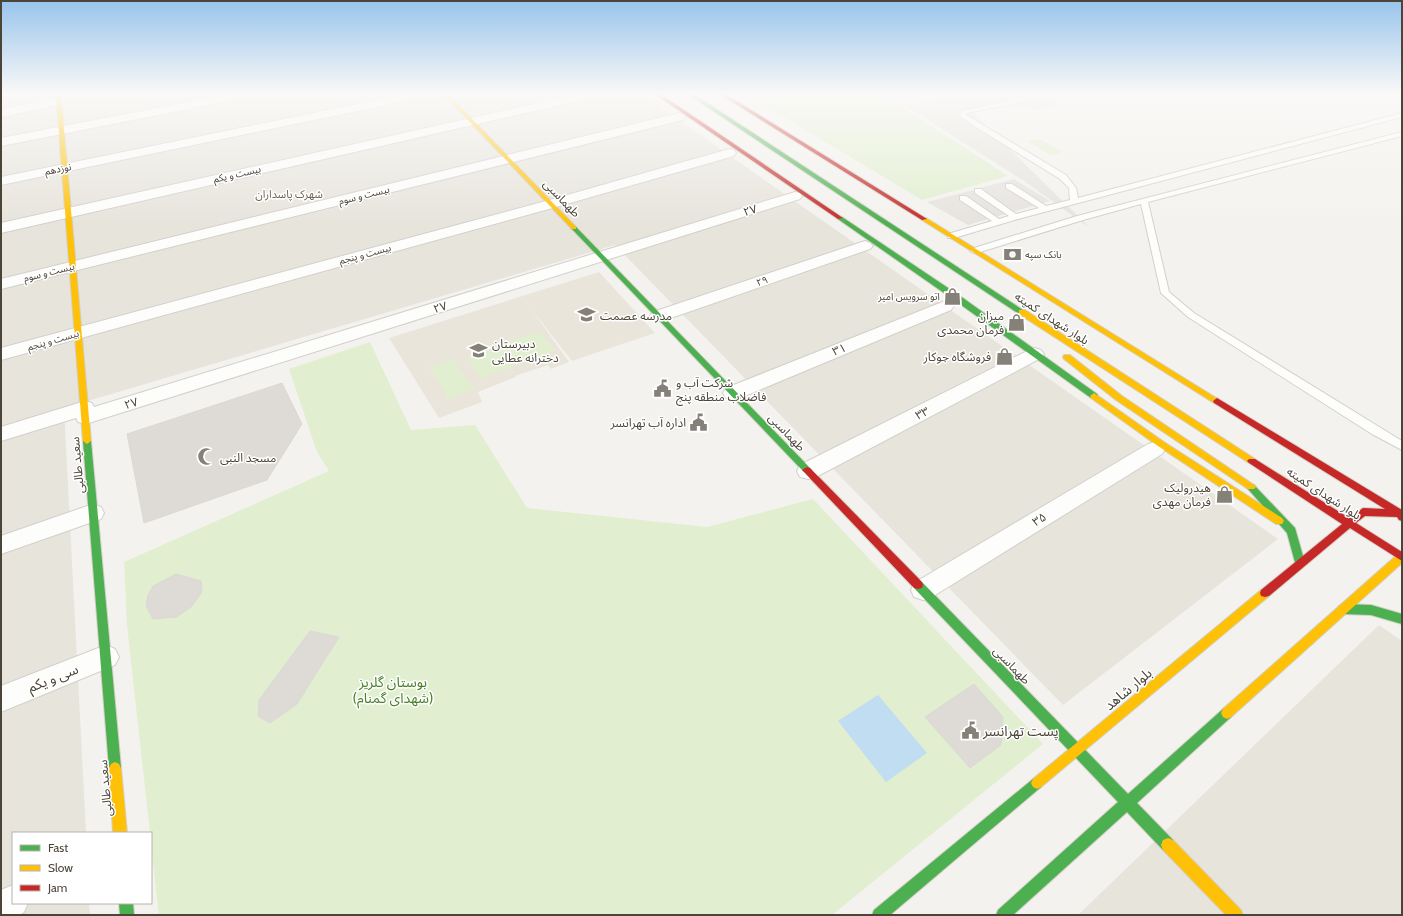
<svg xmlns="http://www.w3.org/2000/svg" width="1403" height="916" font-family="Cabin,'Noto Sans Arabic',sans-serif">
  <rect width="100%" height="100%" fill="#f4f2ee"/>
  <path fill="#e7e4dc" d="M1,95H643L1278,539L1063,705L615,245L64,408L86,833H13V903H89L90,915H1Z
    M1379,625L1402,641V915H1078Z"/>
  <path fill="#eae5da" d="M599,272L655,333L572,361L531,309L569,362L551,369L548,365L515,376L516,377L478,392L482,402L439,418L389,338Z"/>
  <path fill="#e1eecf" d="M747,95H884L1008,176L922,200Z
    M1040,139L1062,152L1050,155L1028,141Z
    M540,331L555,351L481,378L467,356Z
    M370,342L411,430L475,425L527,508L707,527L813,499L1043,744L832,915H159L151,847V833H150L127,625L124,562L329,471L317,452L289,369Z
    M453,359L474,389L449,399L429,367Z"/>
  <path fill="#e6e3df" d="M965,95H1043L1061,106L1039,110L1015,106L976,112L975,115L1090,228L1024,181L906,106Z
    M1014,179L1050,201L968,225L927,202Z"/>
  <path fill="#c0ddf1" d="M878,695L927,753L886,782L838,721Z"/>
  <path fill="#dedbd6" stroke="#dcd9d4" d="M282,383L302,424L267,480L144,523L127,434Z
    M176,574L201,581L202,592L192,606L177,617L153,619L146,606L148,595L153,586Z
    M310,631L339,637L297,704L270,723L258,716L259,700Z
    M974,684L1003,717L1001,745L970,768L925,717Z"/>
  <g fill="none" stroke-linecap="round" stroke-linejoin="round">
    <defs>
      <path id="lane" d="M1032,96L1034,97V99L967,113L966,115L1066,175L1076,188L1078,198L1402,113V117L1018,219L954,238H948V234L992,221L960,200V196H966L999,219L1009,216L975,193V189H981L1016,214L1039,208L1006,188V184H1012L1046,206L1070,200L1069,188L1060,179L979,129L960,116L962,111Z
        M1402,132V136L1148,202L1169,292L1194,313L1402,441V450L1372,434L1188,317L1161,293L1141,204L1083,220L977,253H974L970,251L971,249L1077,216Z"/>
      <path id="street" d="M225,95H251L245,98L1,146V138Z
        M402,95H426L420,98L1,185V177Z
        M574,95H597L591,98L1,233V223Z
        M58,98L62,100L64,102L62,104L1,117V109Z
        M679,113L683,114L685,117L683,120L1,289V279Z
        M729,149L734,150L736,153L734,156L556,207L1,360V348L546,201Z
        M795,192L800,193L802,196L800,199L92,422L85,424L78,422L76,418L1,441V427L85,401L92,403L94,407Z
        M865,241L870,243L873,246L870,249L665,320L659,321L653,320L650,316L653,312Z
        M945,301L951,302L954,306L951,310L740,398L733,399L726,398L723,393L726,388Z
        M1035,348L1041,350L1044,354L1041,358L816,477L808,479L800,477L797,471L800,465L1029,350Z
        M1155,442L1162,444L1165,449L1162,454L932,597L923,600L914,597L911,590L914,583L1148,444Z
        M93,504L101,507L104,513L101,519L1,554V536Z
        M106,645L115,649L119,657L115,665L1,712V686Z
        M13,885V903H28L24,912L20,915H1V890Z"/>
      <path id="fast" d="M689,95H695L1026,312L1022,314H1019Z
        M838,217H842L963,298L1097,394L1098,396L1097,398H1091L957,302L838,219Z
        M574,226L576,227L810,468L812,470L810,472H804L572,229L571,228Z
        M87,438L91,441L121,768L119,772L115,774L111,772L109,768L83,441Z
        M1251,484L1254,485L1295,528L1305,563L1304,566L1300,567L1296,566L1287,533L1248,489L1246,487L1248,485Z
        M918,581L922,582L1128,794L1223,709L1227,707L1231,709L1233,713L1231,717L1137,803L1173,840L1175,845L1173,850L1168,852L1163,850L1127,812L1013,915H996L998,910L1118,802L914,588L913,585L914,582Z
        M1343,604L1371,605L1402,614V624L1371,615L1343,614L1339,612L1338,609L1339,606Z
        M1037,777L1041,779L1043,783L1041,787L890,915H872L874,910L1033,779Z
        M119,903H133L134,915H120Z"/>
      <path id="slow" d="M56,95H61L91,441L87,444L83,441Z
        M444,95H449L576,227V229H572Z
        M922,218H926L1221,401L1220,403H1214L922,220Z
        M1019,310H1025L1255,459L1257,461L1255,463H1249L1019,314Z
        M1064,355H1070L1122,396L1254,485L1256,487L1254,489H1248L1116,400L1064,359L1063,357Z
        M1094,393L1164,442L1282,518L1284,521L1282,524H1276L1158,446L1091,398L1090,396Z
        M1402,553V563L1231,717L1227,719L1223,717L1221,713L1223,709L1398,554Z
        M1265,589L1269,590L1270,593L1269,596L1041,787L1037,789L1033,787L1031,783L1033,779L1261,590Z
        M115,762L119,764L121,768L127,833H113L109,768L111,764Z
        M1168,838L1173,840L1241,910L1243,915H1226L1163,850L1161,845L1163,840Z"/>
      <path id="jam" d="M656,95H662L843,218L838,219Z
        M721,95H727L927,219L922,220Z
        M1217,398L1402,510V521L1399,520L1397,517L1365,516L1356,523L1402,552V561L1350,528L1269,596L1265,597L1261,596L1260,593L1261,590L1342,524L1249,463L1247,461L1249,459H1255L1349,518L1363,508L1385,509L1214,403L1213,401Z
        M807,467L810,468L922,582L923,585L922,588L918,589L914,588L804,472L802,470Z"/>
    </defs>
    <use href="#lane" stroke="#d2d0cb" stroke-width="2"/>
    <use href="#street" stroke="#d2d0cb" stroke-width="2"/>
    <use href="#fast" stroke="#d3cfc5" stroke-width="2"/>
    <use href="#slow" stroke="#d3cfc5" stroke-width="2"/>
    <use href="#jam" stroke="#d3cfc5" stroke-width="2"/>
    <use href="#lane" fill="#fdfdfc" fill-rule="evenodd"/>
    <use href="#street" fill="#fdfdfc" fill-rule="evenodd"/>
    <use href="#fast" fill="#4caf50" fill-rule="evenodd"/>
    <use href="#slow" fill="#ffc107" fill-rule="evenodd"/>
    <use href="#jam" fill="#c62828" fill-rule="evenodd"/>
  </g>
  <linearGradient id="sky" x2="0" y2="1"><stop stop-color="#98c4ec"/><stop offset="0.42" stop-color="#faf9f7"/><stop offset="1" stop-color="#faf9f7" stop-opacity="0"/></linearGradient>
  <rect width="1403" height="224" fill="url(#sky)"/>
  <defs>
    <symbol id="bank-bare" viewBox="-9 -9 18 18"><path d="M-6-4H6V4H-6ZM0-2.3a2.3 2.3 0 1 0 0 4.6a2.3 2.3 0 1 0 0-4.6Z" fill="#868178" stroke="#fff" stroke-width="2.5" paint-order="stroke"/></symbol>
    <symbol id="shop-bare" viewBox="-9 -9 18 18"><path d="M-5-2.5h2.3a2.7 3.5 0 0 1 5.4 0H5L5.5 6h-11ZM-1.5-2.5h3a1.5 2.3 0 0 0-3 0Z" fill="#868178" stroke="#fff" stroke-width="2.5" paint-order="stroke"/></symbol>
    <symbol id="school-bare" viewBox="-9 -9 18 18"><path d="M0-5L7-2L0 1L-7-2ZM-4 1L0 2.5L4 1V4Q0 6-4 4Z" fill="#868178" stroke="#fff" stroke-width="2.5" paint-order="stroke"/></symbol>
    <symbol id="civic-bare" viewBox="-9 -9 18 18"><path d="M-.6-6.5H3V-4.5H.6V-3L4-1V1h2V6H-6V1h2V-1L-.6-3ZM-1.2 2.5V6h2.4V2.5Z" fill="#868178" stroke="#fff" stroke-width="2.5" paint-order="stroke"/></symbol>
    <symbol id="mosque-bare" viewBox="-9 -9 18 18"><path d="M3.5-4.9A6 6 0 1 0 3.5 4.9A5 5 0 1 1 3.5-4.9Z" fill="#868178" stroke="#fff" stroke-width="2.5" paint-order="stroke"/></symbol>
  </defs>
  <g fill-rule="evenodd">
    <use href="#bank-bare" x="1000" y="242" width="25" height="25"/>
    <use href="#shop-bare" x="940" y="284" width="25" height="25"/>
    <use href="#school-bare" x="574" y="302" width="25" height="25"/>
    <use href="#shop-bare" x="1004" y="310" width="25" height="25"/>
    <use href="#school-bare" x="466" y="338" width="25" height="25"/>
    <use href="#shop-bare" x="992" y="344" width="25" height="25"/>
    <use href="#civic-bare" x="650" y="376" width="25" height="25"/>
    <use href="#civic-bare" x="686" y="410" width="25" height="25"/>
    <use href="#mosque-bare" x="194" y="444" width="25" height="25"/>
    <use href="#shop-bare" x="1212" y="482" width="25" height="25"/>
    <use href="#civic-bare" x="958" y="718" width="25" height="25"/>
  </g>
  <g text-anchor="middle" dominant-baseline="central" stroke-width="3" stroke-linejoin="round" paint-order="stroke">
    <g font-size="10" fill="#4b4439" stroke="#fff">
      <text transform="translate(58 169) rotate(-11)">نوزدهم</text>
      <text transform="translate(237 174) rotate(-13)">بیست و یکم</text>
      <text transform="translate(364 195) rotate(-14)">بیست و سوم</text>
      <text transform="translate(365 254) rotate(-15)">بیست و پنجم</text>
      <text transform="translate(49 272) rotate(-14)">بیست و سوم</text>
      <text transform="translate(762 281) rotate(-19)">۲۹</text>
      <text transform="translate(53 340) rotate(-16)">بیست و پنجم</text>
    </g>
    <g font-size="10" fill="#4b4439" stroke="#fff" text-anchor="start">
      <text x="1025" y="254">بانک سپه</text>
      <text x="940" y="296" text-anchor="end">اتو سرویس امیر</text>
    </g>
    <g font-size="11" fill="#6e6250" stroke="#fff">
      <text x="289" y="194">شهرک پاسداران</text>
    </g>
    <g font-size="12" fill="#4b4439" stroke="#fff">
      <text transform="translate(562 198) rotate(46)">طهماسبی</text>
      <text transform="translate(750 210) rotate(-17)">۲۷</text>
      <text transform="translate(440 307) rotate(-17)">۲۷</text>
      <text transform="translate(1052 318) rotate(33)">بلوار شهدای کمیته</text>
      <text transform="translate(839 349) rotate(-22)">۳۱</text>
      <text transform="translate(131 403) rotate(-17)">۲۷</text>
      <text transform="translate(922 413) rotate(-27)">۳۳</text>
      <text transform="translate(787 432) rotate(46)">طهماسبی</text>
      <text transform="translate(77 465) rotate(-95)">سعید طالبی</text>
      <text transform="translate(1324 493) rotate(33)">بلوار شهدای کمیته</text>
      <text transform="translate(1039 519) rotate(-31)">۳۵</text>
      <text transform="translate(1012 665) rotate(46)">طهماسبی</text>
      <text transform="translate(105 788) rotate(-95)">سعید طالبی</text>
    </g>
    <g font-size="12" fill="#4b4439" stroke="#fff" text-anchor="start">
      <text x="600" y="315">مدرسه عصمت</text>
      <text x="1004" y="315" text-anchor="end">میزان<tspan x="1004" dy="14">فرمان محمدی</tspan></text>
      <text x="492" y="343">دبیرستان<tspan x="492" dy="14">دخترانه عطایی</tspan></text>
      <text x="991" y="356" text-anchor="end">فروشگاه جوکار</text>
      <text x="676" y="382">شرکت آب و<tspan x="676" dy="14">فاضلاب منطقه پنج</tspan></text>
      <text x="686" y="422" text-anchor="end">اداره آب تهرانسر</text>
      <text x="220" y="457">مسجد النبی</text>
      <text x="1211" y="487" text-anchor="end">هیدرولیک<tspan x="1211" dy="14">فرمان مهدی</tspan></text>
    </g>
    <g font-size="14" fill="#4b4439" stroke="#fff">
      <text transform="translate(53 678) rotate(-22)">سی و یکم</text>
      <text transform="translate(1128 689) rotate(-40)">بلوار شاهد</text>
    </g>
    <g font-size="14" fill="#4a7f2a" stroke="#fff">
      <text x="393" y="682">بوستان گلریز<tspan x="393" dy="16">(شهدای گمنام)</tspan></text>
    </g>
    <g font-size="14" fill="#4b4439" stroke="#fff" text-anchor="start">
      <text x="983" y="731">پست تهرانسر</text>
    </g>
  </g>
  <rect width="1403" height="916" fill="none" stroke="#4b4439" stroke-width="4"/>
  <rect x="12" y="832" width="140" height="72" fill="#ffffff" stroke="#b7b4b0"/>
  <rect x="20" y="845" width="20" height="6" fill="#4caf50" stroke="#b7b4b0"/>
  <text x="48" y="852" font-size="12" fill="#4b4439">Fast</text>
  <rect x="20" y="865" width="20" height="6" fill="#ffc107" stroke="#b7b4b0"/>
  <text x="48" y="872" font-size="12" fill="#4b4439">Slow</text>
  <rect x="20" y="885" width="20" height="6" fill="#c62828" stroke="#b7b4b0"/>
  <text x="48" y="892" font-size="12" fill="#4b4439">Jam</text>
</svg>
